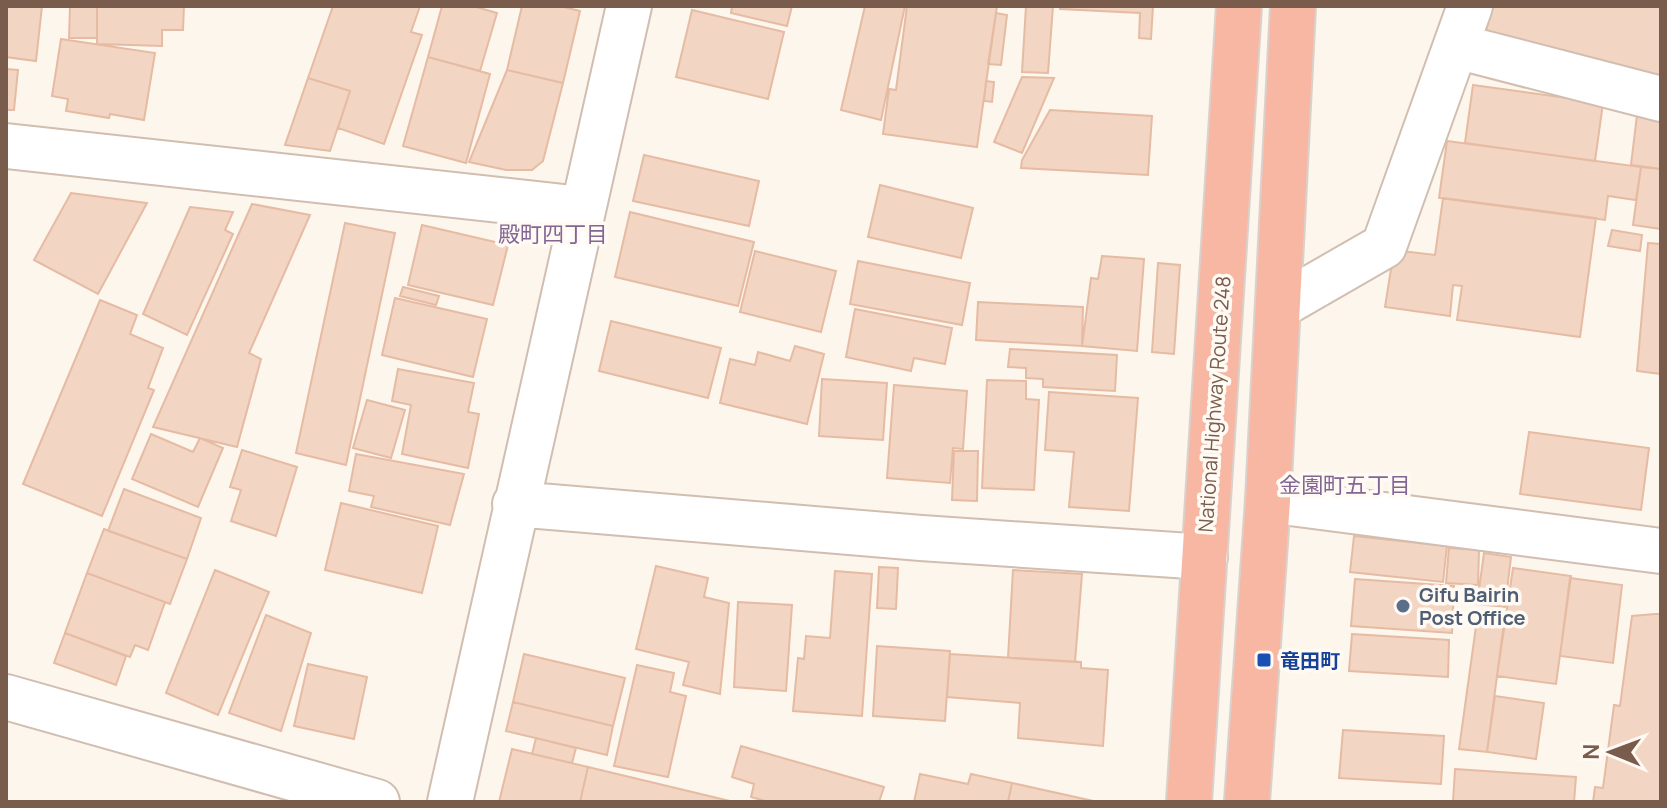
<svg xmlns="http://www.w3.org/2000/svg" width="1667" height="808" font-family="Manrope,'Noto Sans JP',sans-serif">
  <rect width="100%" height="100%" fill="#fdf6ec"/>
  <path fill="#f3d5c3" stroke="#e6bba3" stroke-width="2" d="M6,6H42L36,61L6,57Z
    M70,6H97V38H69Z
    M97,6H184L183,30H162V46L97,44Z
    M333,6H420L411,32L422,35L384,144L338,128L350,91L308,78Z
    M442,6H473L497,13L480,71L428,57Z
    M522,6H560L580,11L563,83L507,70Z
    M732,6H792L787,26L731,13Z
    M865,6H905L881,120L841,110Z
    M907,6H997L977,147L883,134L889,89L896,90Z
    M1026,6H1053L1048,73L1022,72Z
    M1060,6H1153L1151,39L1139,38L1140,13L1060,9Z
    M1492,6H1661V85L1483,44Z
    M692,10L784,32L768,99L676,77Z
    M996,13L1007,15L1001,65L988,64Z
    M61,39L155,53L144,120L110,114L109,118L66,111L68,99L52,96Z
    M428,57L490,74L466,163L403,146Z
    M6,69L18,70L14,110H6Z
    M507,70L563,83L543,161L532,170H506L469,162Z
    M1022,77L1054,78L1022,153L994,142Z
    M308,78L350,91L330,151L285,145Z
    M986,81L994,82L992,102L984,101Z
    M1473,85L1603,103L1595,161L1465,143Z
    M1050,110L1152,116L1148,175L1021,168L1022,160Z
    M1637,115L1661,118V169L1631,165Z
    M1447,141L1641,167L1636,200L1608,196L1605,220L1439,198Z
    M644,155L759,181L749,226L633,201Z
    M1641,167L1661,169V229L1633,225Z
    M880,185L973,208L961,258L868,237Z
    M71,193L147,203L98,294L34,260Z
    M1443,198L1596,218L1580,337L1457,320L1462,286L1453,285L1450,316L1385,307L1394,250L1435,255Z
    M252,204L310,215L249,353L261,359L237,447L153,427Z
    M190,207L233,212L225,230L233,234L187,335L143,314Z
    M630,212L754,242L738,306L615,277Z
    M345,223L395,233L346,465L296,453Z
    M422,225L508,245L493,305L408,285Z
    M1612,230L1642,235L1640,251L1608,246Z
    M1648,243L1661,244V374L1637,371Z
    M755,251L836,271L821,332L740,312Z
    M1102,256L1144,259L1137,351L1082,346L1091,278L1098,279Z
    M858,261L970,283L962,325L850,304Z
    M1158,263L1180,265L1174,354L1152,352Z
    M403,287L439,296L436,305L400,296Z
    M395,298L487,319L473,377L382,355Z
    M100,300L137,315L130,334L163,348L148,388L154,390L102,516L23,484Z
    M978,302L1083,307L1082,346L976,340Z
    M855,309L952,328L945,364L914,358L911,371L846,357Z
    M611,321L721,348L708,398L599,371Z
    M795,346L824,354L807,424L720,403L730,359L755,365L758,352L790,361Z
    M1010,349L1117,355L1115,391L1043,387V379L1026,378V368L1008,367Z
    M398,369L474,383L468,412L479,414L468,468L402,454L411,405L392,401Z
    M822,379L887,383L883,440L819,436Z
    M987,380L1026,381V399L1039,400L1034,490L982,488Z
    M894,385L967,391L963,449L953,448L950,483L887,478Z
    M1049,392L1138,398L1129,511L1069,507L1074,452L1045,450Z
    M367,400L405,410L391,458L353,448Z
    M1529,432L1649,448L1641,510L1520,494Z
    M151,434L193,452L200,438L223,448L198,507L132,479Z
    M242,450L297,467L276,536L231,521L241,490L230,487Z
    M954,451H978L977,501L952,500Z
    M356,454L464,474L450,525L371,507L374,496L349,491Z
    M124,489L201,518L187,559L108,531Z
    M341,503L438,526L422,593L325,570Z
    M104,529L187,559L170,604L87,573Z
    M1354,536L1447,546L1443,582L1350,572Z
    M1449,548L1479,550L1478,585L1446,583Z
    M1484,553L1511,557L1505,607L1477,604Z
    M656,566L708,578L704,597L729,603L720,694L683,685L689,662L636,649Z
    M879,567L898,568L896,609L877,608Z
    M1513,568L1571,576L1556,684L1497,676Z
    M215,570L269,592L218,715L166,693Z
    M1013,570L1082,574L1075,662L1008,658Z
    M835,571L872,574L862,716L793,711L798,658L804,659L806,636L830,638Z
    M87,573L165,602L148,650L135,645L130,657L65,633Z
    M1570,578L1622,585L1613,663L1560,656Z
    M1355,579L1454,586L1452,633L1351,626Z
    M738,602L792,605L786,691L734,687Z
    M1655,614H1661V802H1593L1595,787L1603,788L1614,705L1620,706L1632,616Z
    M266,615L311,633L281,731L229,713Z
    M1477,619L1504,623L1487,752L1459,749Z
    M65,633L126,656L116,685L54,663Z
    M1352,634L1449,640L1448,677L1349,671Z
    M877,646L950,651L945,721L873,716Z
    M524,654L625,678L613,726L513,702Z
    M950,654L1081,662V668L1108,670L1103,746L1018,738L1020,703L947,697Z
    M308,664L367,677L354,739L294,726Z
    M637,665L674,673L670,692L686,696L668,777L614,766Z
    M1495,696L1544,703L1536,759L1487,752Z
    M513,702L613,726L607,755L506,731Z
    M1343,730L1444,736L1441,784L1339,778Z
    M536,738L576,748L572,763L532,754Z
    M741,746L884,787L879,802H769L751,797L754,784L732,777Z
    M512,749L588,767L580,802H499Z
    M588,767L734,802H580Z
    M1455,769L1576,777L1574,802H1453Z
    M920,774L968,784L971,774L1012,783L1008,802H914Z
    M1012,783L1098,802H1008Z"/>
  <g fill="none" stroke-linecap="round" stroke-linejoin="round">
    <defs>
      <path id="minor" d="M1456,46L1661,99
        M6,146L582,209
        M1278,307L1384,246L1470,6
        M1268,500L1661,551
        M515,504L921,538L1205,557
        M6,697L377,802
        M450,802L629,6"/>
      <path id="highway" d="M1189,802L1239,6
        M1247,802L1268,500L1293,6"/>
    </defs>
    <use href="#minor" stroke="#d1beb0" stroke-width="48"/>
    <use href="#highway" stroke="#dad1cd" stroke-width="48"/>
    <use href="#minor" stroke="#fff" stroke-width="44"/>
    <use href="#highway" stroke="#f7b7a3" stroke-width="44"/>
  </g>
  <circle fill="#5c6f8a" stroke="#fffaf3" stroke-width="3" cx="1403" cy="606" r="8"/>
  <rect fill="#1a4fb4" stroke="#fffaf3" stroke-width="3" x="1256" y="652" width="16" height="16" rx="4"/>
  <g text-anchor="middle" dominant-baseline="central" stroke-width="7" stroke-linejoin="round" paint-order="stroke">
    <g font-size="20" fill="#7a5c4d" stroke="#fffaf3">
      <text transform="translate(1214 404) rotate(-86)">National Highway Route 248</text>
    </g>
    <g font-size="20" font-weight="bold" fill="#4e5e75" stroke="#fffaf3" text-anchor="start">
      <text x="1419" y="594">Gifu Bairin<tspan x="1419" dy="23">Post Office</tspan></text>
    </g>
    <g font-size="20" font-weight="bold" fill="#164399" stroke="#fffaf3" text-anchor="start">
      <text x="1280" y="660">竜田町</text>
    </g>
    <g font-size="22" fill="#846695" stroke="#fffaf3">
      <text x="553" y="234">殿町四丁目</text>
      <text x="1345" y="485">金園町五丁目</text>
    </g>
  </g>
  <rect width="1667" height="808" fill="none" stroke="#7a5c4d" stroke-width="16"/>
  <g transform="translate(1611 752) rotate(271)" stroke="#fffaf3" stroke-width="6" paint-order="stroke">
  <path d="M0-6L14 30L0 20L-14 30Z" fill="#7a5c4d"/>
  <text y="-12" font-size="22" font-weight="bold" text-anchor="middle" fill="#7a5c4d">N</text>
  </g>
</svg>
